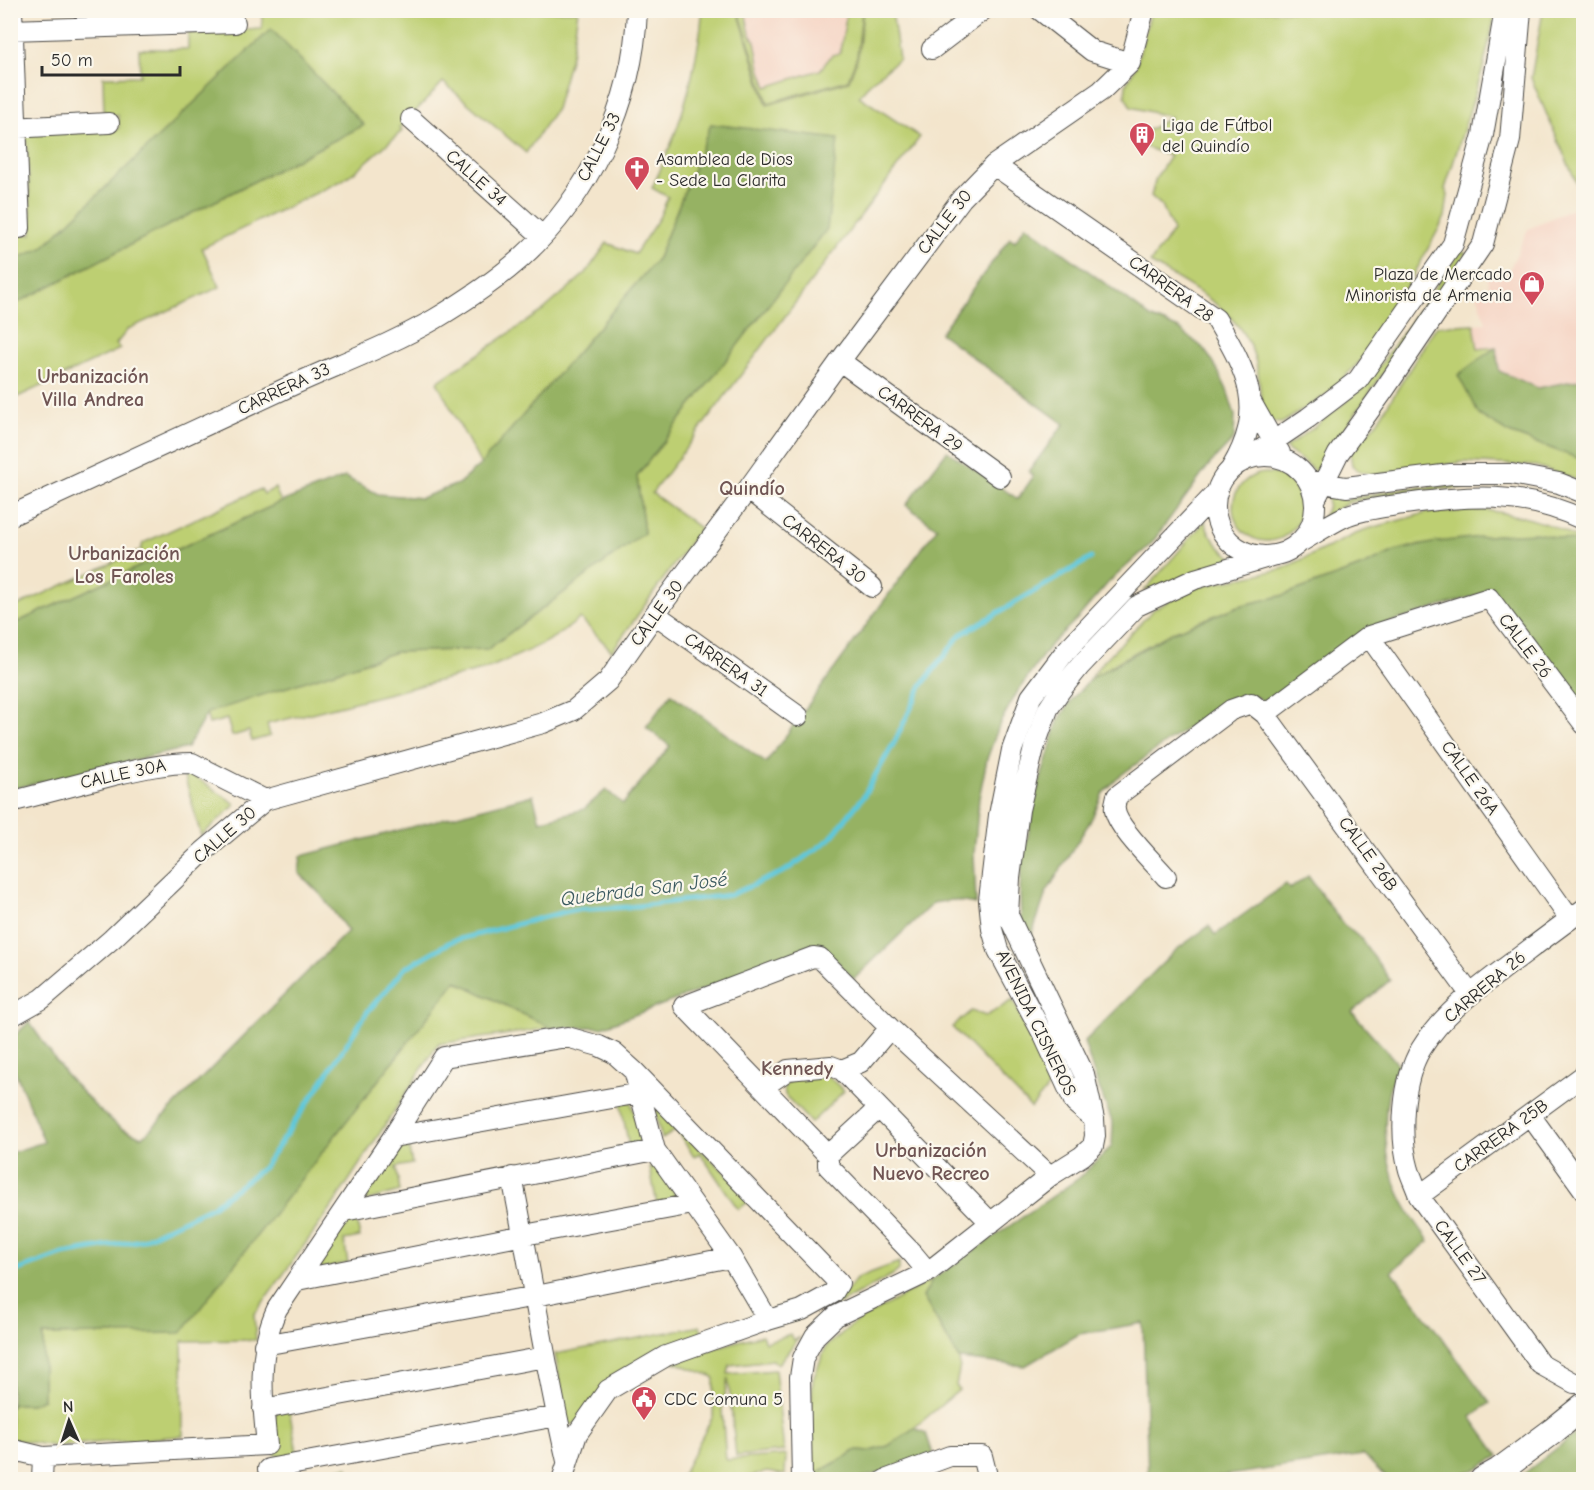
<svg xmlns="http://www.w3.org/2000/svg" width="1594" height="1490" font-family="'Comic Neue',sans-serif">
  <rect width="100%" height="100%" fill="#fbf7ec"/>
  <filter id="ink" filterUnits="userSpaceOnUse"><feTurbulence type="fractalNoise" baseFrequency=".0167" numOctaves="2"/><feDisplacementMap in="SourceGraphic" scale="12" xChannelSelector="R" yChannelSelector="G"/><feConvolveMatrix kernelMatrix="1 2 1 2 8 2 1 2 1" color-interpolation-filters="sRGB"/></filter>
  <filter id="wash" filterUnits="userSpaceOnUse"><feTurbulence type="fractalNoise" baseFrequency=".008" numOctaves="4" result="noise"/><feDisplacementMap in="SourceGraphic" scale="24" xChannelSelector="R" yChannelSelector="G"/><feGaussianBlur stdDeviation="1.35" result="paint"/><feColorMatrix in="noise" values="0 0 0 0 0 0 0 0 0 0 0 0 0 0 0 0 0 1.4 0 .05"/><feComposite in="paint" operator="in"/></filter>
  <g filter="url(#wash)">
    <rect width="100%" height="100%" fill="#f3e5cc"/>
    <path fill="#f5d3c2" d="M738,11H863L858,56L849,81L767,106Z
      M1583,204V379L1538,388L1499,371L1496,347L1478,349L1474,324L1486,323L1476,290L1489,287L1487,277L1508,273L1528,229Z"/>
    <path fill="#bdcf72" stroke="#747d4e" stroke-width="1.5" d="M262,11H578L571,55L556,109L526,153L443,82L400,128L402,131L357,170L341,181L202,248L220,287L128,329L116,344L120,349L11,400V306L364,125L11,261V235L32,234L26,133L119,129L118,115L104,116L103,77L140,76L139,49H188V33L262,29Z
      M702,11H738L767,105L849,81L858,56L863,11H892L899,59L871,82L859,96L920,137L652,493L700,528L612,651L580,618C554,642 518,655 486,669L267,724L270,736L252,741L249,731L232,736L227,719L209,724L206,713L396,652L488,649L644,533L637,476L826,229L711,124L658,258L481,465L437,382L541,312L586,273L607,243L635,254L659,218L668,197L652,188C673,143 687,106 696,56C699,41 702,26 702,11Z
      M739,11H745L750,34L755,42L760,68L767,87L820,70L832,55L840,53L847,11H862L857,56L848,80L768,103Z
      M1151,11H1496L1483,68L1445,189L1448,195L1445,217L1417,269L1363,358L1328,394L1282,423L1269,422C1257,401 1262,381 1255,359C1241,310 1191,287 1150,263L1173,231L1162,206L1151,196L1156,178L1170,156L1143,146L1147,131L1171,117L1131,107L1125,96L1126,85L1136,66Z
      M1543,11H1583V198L1531,78Z
      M1461,250L1466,253L1315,472L1308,465L1285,448L1316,426L1366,385Z
      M1474,324L1478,349L1496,347L1458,375L1509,433L1583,460V482L1536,466L1463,462L1375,475L1359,471L1352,465L1350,453L1378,421L1436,326Z
      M1233 507a34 34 0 1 1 68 0a34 34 0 1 1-68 0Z
      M1503,482V485L1398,492L1347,503L1321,519C1327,511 1329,506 1327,496L1346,500L1397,489Z
      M275,488L281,502L11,625L10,609L141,550L143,543L261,489L264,494Z
      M1486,510C1521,516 1554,522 1583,543L1536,534L1497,535L1414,546L1395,551L1363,566L1281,596L1239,606L1173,632L1121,660L1089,680L1101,664L1154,609L1197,587L1282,569L1364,530L1426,513Z
      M1205,521C1209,537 1221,550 1235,559L1144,591Z
      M184,774L192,775L234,803L235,805L201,836Z
      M456,980L551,1028L438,1044L331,1208L254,1315L256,1340L182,1341L183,1436L54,1446L11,1439L10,1407L13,1404H32L43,1399V1335L181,1332Z
      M1013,1000L1051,1084L1031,1108L952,1027L971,1011L986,1016Z
      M826,1074L844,1091L811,1123L785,1095L784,1087L792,1079Z
      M620,1100L631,1102L642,1141L629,1147Z
      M653,1104L753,1199L738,1209L700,1153L694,1156L676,1130L662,1139Z
      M407,1140L412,1164L396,1167L400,1191L365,1201L362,1197L399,1143Z
      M659,1167L679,1200L657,1205L650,1168Z
      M355,1213L360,1237L344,1240L348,1263L321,1269L317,1265L351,1215Z
      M899,1262V1270L894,1274L832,1308H828L847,1291L857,1278Z
      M933,1279L923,1297L959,1359L960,1366L956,1385L959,1390L914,1428L888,1446L871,1451L857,1450L812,1476L808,1459L813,1379L826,1347L854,1323Z
      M700,1326L702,1333L672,1344L575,1424L568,1425L555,1354Z
      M791,1334L794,1340L799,1338L778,1364L772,1360L730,1365L728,1374L775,1370L784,1451L736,1456L728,1378L722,1410L726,1460L786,1455L785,1475L767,1472L739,1479H680L713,1416L714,1377L674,1362C703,1351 732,1342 762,1335L765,1342Z
      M289,1409L298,1457L284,1458L275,1455L274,1421L276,1412Z
      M348,1467L350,1479L278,1480L280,1476Z"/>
    <path fill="#96b264" stroke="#606e48" stroke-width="1.5" d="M271,29L364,125L11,306V261L42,248Z
      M711,124L838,139L827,229L637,476L644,533L488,649L396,652L207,713L187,748L11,789V625L281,502L345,477L378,494L421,498L458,484L481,464L658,258Z
      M1026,225L1152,318L1179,329L1202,347L1214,363L1227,390L1235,415L1234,439L1209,465L1151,544L1108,583L1078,618L1051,644L1018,691L1000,723L987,759L979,798L974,854L976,904L952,900L933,903L854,979L830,955L767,966L602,1027L551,1028L456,981L181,1333L43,1335V1399L32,1404H13L11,1407L10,1153L44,1142L11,1061V1039L29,1022L66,1075L95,1106L120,1128L143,1137L348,931L321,895L299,873L301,856L533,795L540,821L584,809L606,790L623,804L670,746L646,727L671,694L766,763L937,528L906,505L947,451L1018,499L1033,477L1029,471L1064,424L940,333L1010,238L1015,241Z
      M1496,347L1499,371L1538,388L1583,379V460L1509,433L1479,415L1458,375Z
      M1536,533L1583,543V708L1490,591L1363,631L1267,703L1252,695L1209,714L1171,739L1121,775L1103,793L1091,820L1046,893L1030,940L1021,921L1020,894L1021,870L1036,795L1058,721L1073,698L1091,678L1173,632L1239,606L1281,596L1363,566L1395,551L1437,542L1497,535Z
      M1308,876L1343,924L1361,939L1390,980L1352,1012L1398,1064C1379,1105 1382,1158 1402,1199C1409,1214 1420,1228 1429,1241L1392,1271L1490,1403L1471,1417L1499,1456L1474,1470L1442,1479H1388L1363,1455L1202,1479H1148L1143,1323L1079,1334L1025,1366L959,1359L923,1297L933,1279L1079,1178L1112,1146L1113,1124L1094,1074L1084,1042L1176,950L1209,926L1215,935L1286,884L1290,889Z
      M914,1428L926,1433L933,1454L897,1468L858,1479L811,1480L812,1476L857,1450L871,1451L888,1446Z
      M1583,1428V1479H1516L1522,1475Z"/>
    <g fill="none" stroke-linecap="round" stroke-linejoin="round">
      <path stroke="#5fc8db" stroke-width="5" d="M10,1273L63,1254L142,1240L211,1207L263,1168L318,1088L368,1011L405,968L452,941L572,910L629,907L730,895L785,871L829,840L863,797L895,741L922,685L960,635L1091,558"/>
    </g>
  </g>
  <g filter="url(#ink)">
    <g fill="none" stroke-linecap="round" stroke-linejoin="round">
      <defs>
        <path id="minor" d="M1040,10L1092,51L1130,63
          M10,30L235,23
          M932,49L983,10
          M411,119L542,236
          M10,128L109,123
          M994,165L1216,319C1248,374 1267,409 1231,469
          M10,228H20L12,10
          M840,361L1000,477
          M1250,400L1280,453
          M1215 506a50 50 0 1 1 100 0a50 50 0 1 1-100 0Z
          M1244,461L1308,418L1358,380L1453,244L1483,135L1505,10
          M1311,481L1346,487L1451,474H1511L1559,483L1584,493
          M748,489L872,587
          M1315,500L1338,454L1382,393L1483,244L1510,140L1521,10
          M10,516C101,474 192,432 282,390C333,366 387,347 435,319C465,301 494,282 520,259C589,197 634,103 637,10
          M1302,541C1316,533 1331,523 1346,516C1362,509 1386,507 1404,504C1470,496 1521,490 1584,520
          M655,614L798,716
          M1369,636L1570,919
          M1265,714L1369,636L1489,598L1584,724
          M10,802C45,793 79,784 114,775C140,769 165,763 192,763L265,800
          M1166,877C1154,863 1116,826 1115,810C1114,805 1116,800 1117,796L1231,710L1251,703L1265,714L1470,994
          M1584,909C1559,927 1534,946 1510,964C1477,989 1443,1013 1421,1049C1402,1080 1399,1136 1409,1170C1412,1179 1416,1187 1419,1196L1540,1364L1574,1383H1584
          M10,1017L42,999L112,939L203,852L265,800L543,723L574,710L608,681L655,614L748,489L840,361L962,198L994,165L1101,91L1130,63L1144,10
          M842,1070L991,1223
          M635,1074L655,1150L731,1257L768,1320
          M763,1087L788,1070L831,1066L842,1070L861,1062L890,1028
          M1530,1115L1584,1190
          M1094,1119L1075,1103L1044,1036L998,950L992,929L989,900L999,815L1012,750L1031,697L1065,652L1217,492
          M393,1137L640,1093
          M828,1155L879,1108
          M512,1177C531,1271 545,1367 567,1461
          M1419,1196L1584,1075
          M344,1211L655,1150
          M928,1272L913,1254L828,1166V1155L684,1006L813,957L820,958L890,1028L1050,1176
          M297,1280L524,1235L693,1204
          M264,1345L536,1296L731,1257
          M263,1409L545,1357
          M10,1449L43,1457L267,1445C262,1400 257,1351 277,1309L393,1137L444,1057L567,1037L599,1046L614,1053L634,1071L839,1283L833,1293L802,1310L768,1320L666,1356L608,1390L577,1434L562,1480
          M268,1469L557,1416
          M42,1480L43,1457
          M802,1480L800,1377L803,1358L815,1336L836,1316L928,1272L1050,1176L1082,1156L1093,1146L1095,1136L1094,1119L1084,1074L1008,915L1010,878L1019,810L1034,748L1048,709L1060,691L1080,666L1137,606L1195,579L1278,554
          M885,1480L950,1456H982L988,1480"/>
        <path id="tertiary" d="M1483,1480L1499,1471L1553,1431L1584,1406"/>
      </defs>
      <use href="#minor" stroke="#494743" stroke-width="22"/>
      <use href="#tertiary" stroke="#494743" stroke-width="28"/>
      <use href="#minor" stroke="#fff" stroke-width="20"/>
      <use href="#tertiary" stroke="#fff" stroke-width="26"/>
    </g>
  </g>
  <defs>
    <symbol id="building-pin" viewBox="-11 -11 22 30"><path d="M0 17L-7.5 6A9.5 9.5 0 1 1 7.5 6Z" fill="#d1495b" stroke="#fbf7ec"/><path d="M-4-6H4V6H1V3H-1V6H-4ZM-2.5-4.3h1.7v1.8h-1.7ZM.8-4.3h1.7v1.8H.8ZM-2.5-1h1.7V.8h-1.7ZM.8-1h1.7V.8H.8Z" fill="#fff"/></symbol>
    <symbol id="church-pin" viewBox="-11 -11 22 30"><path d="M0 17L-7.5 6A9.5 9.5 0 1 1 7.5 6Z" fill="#d1495b" stroke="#fbf7ec"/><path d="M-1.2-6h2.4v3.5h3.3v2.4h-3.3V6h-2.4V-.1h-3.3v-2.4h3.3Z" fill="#fff"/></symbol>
    <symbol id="shop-pin" viewBox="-11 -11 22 30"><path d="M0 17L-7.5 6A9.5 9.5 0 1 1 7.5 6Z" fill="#d1495b" stroke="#fbf7ec"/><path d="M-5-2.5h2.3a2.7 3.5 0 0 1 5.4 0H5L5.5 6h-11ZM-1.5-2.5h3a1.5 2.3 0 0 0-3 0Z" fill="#fff"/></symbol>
    <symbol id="civic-pin" viewBox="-11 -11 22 30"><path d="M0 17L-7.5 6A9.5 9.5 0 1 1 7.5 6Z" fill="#d1495b" stroke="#fbf7ec"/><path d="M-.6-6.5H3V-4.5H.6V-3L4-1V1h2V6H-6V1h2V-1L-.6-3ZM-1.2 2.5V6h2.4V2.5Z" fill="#fff"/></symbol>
  </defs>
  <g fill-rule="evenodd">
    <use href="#building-pin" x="1127" y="120" width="30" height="40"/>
    <use href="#church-pin" x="622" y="154" width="30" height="40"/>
    <use href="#shop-pin" x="1517" y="269" width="30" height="40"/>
    <use href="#civic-pin" x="629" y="1384" width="30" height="40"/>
  </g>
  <g text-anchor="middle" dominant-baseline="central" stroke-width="4.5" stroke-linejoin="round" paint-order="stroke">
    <g font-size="18" fill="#2b2b2b" stroke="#fbf7ec" text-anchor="start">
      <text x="1162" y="125">Liga de Fútbol<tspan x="1162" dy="21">del Quindío</tspan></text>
      <text x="656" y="159">Asamblea de Dios<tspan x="656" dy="21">- Sede La Clarita</tspan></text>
      <text x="1512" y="274" text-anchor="end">Plaza de Mercado<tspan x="1512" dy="21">Minorista de Armenia</tspan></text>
      <text x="664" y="1399">CDC Comuna 5</text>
    </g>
    <g font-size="18" fill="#2b2b2b" stroke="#fbf7ec">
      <text transform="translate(599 147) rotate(-63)">CALLE 33</text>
      <text transform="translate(476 178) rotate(42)">CALLE 34</text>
      <text transform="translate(945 222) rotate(-52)">CALLE 30</text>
      <text transform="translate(1171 289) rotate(36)">CARRERA 28</text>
      <text transform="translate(284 389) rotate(-25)">CARRERA 33</text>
      <text transform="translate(920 419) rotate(36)">CARRERA 29</text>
      <text transform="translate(824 549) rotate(38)">CARRERA 30</text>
      <text transform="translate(657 613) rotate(-54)">CALLE 30</text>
      <text transform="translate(1525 646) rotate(53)">CALLE 26</text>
      <text transform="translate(726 665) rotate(35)">CARRERA 31</text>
      <text transform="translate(123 774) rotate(-12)">CALLE 30A</text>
      <text transform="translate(1470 778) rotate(55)">CALLE 26A</text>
      <text transform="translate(225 835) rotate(-41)">CALLE 30</text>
      <text transform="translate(1368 854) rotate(54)">CALLE 26B</text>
      <text transform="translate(1485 987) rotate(-40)">CARRERA 26</text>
      <text transform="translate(1036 1023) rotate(64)">AVENIDA CISNEROS</text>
      <text transform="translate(1501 1136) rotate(-36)">CARRERA 25B</text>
      <text transform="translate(1460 1252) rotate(54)">CALLE 27</text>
    </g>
    <g font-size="20" font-weight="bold" fill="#705554" stroke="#fbf7ec">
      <text x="93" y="376">Urbanización<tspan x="93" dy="23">Villa Andrea</tspan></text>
      <text x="752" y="488">Quindío</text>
      <text x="124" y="553">Urbanización<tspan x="124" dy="23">Los Faroles</tspan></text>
      <text x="797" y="1068">Kennedy</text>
      <text x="931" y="1150">Urbanización<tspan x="931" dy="23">Nuevo Recreo</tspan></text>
    </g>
    <g font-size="20" font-style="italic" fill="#3b5a60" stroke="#fbf7ec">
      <text transform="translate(644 889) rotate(-7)">Quebrada San José</text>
    </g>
  </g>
  <rect width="1594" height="1490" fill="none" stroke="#fbf7ec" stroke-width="36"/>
  <g transform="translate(69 1421) rotate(357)" stroke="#fbf7ec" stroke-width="4.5" paint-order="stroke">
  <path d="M0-4.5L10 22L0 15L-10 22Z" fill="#2b2b2b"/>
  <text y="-9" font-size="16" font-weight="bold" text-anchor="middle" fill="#2b2b2b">N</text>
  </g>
  <path d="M42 66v9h138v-9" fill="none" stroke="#2b2b2b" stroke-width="3"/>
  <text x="51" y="66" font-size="18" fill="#2b2b2b" stroke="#fbf7ec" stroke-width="4.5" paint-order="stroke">50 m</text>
</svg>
